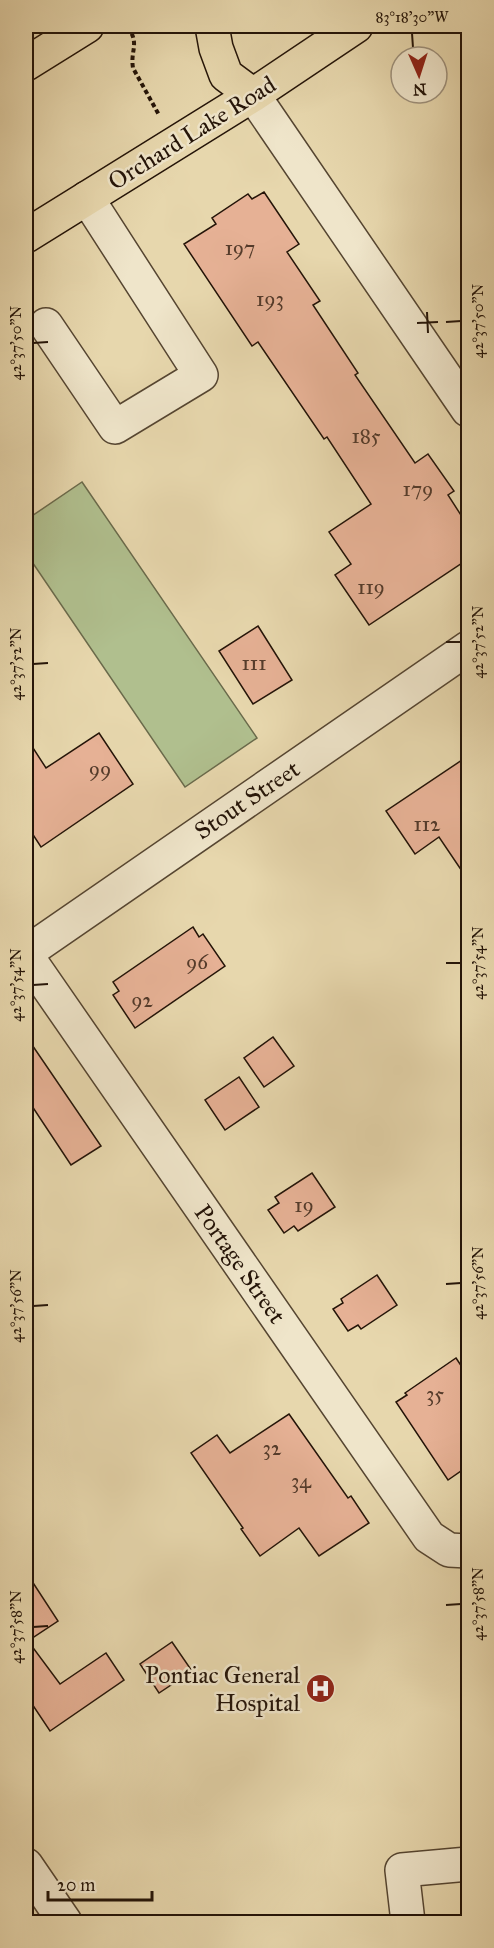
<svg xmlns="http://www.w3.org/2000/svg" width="494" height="1948" font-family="'IM FELL Great Primer',serif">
  <rect width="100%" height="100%" fill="#e7d7ad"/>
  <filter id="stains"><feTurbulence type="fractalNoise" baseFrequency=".00333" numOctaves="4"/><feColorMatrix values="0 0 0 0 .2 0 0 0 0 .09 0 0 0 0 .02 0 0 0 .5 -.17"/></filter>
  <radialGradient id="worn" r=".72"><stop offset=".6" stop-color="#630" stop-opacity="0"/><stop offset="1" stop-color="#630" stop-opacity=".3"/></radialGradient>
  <path fill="#b0bf8e" stroke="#6a6a4b" stroke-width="1.5" d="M82,482L257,738L185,787L26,553V520Z"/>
  <path fill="#e6b195" stroke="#241408" stroke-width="1.5" d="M264,192L299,244L287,252L320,301L313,305L358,373L355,375L415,463L428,454L454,491L448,495L468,526V559L369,625L335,575L351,564L329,532L371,504L327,437L324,439L258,342L252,346L184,244L216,224L212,218L248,194L252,199Z
    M258,626L292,680L253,704L219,651Z
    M99,733L133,784L41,847L26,824V737L46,768Z
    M468,756V880L439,837L415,854L386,811Z
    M193,927L199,937L203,934L225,966L135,1028L113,995L119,991L113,982Z
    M26,1036L101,1146L71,1165L26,1097Z
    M273,1037L294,1066L264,1087L244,1058Z
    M239,1077L259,1107L225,1130L205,1100Z
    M312,1173L335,1207L298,1231L294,1226L284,1233L268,1210L279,1203L275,1197Z
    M377,1275L397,1305L361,1329L358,1325L348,1331L333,1309L343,1303L341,1299Z
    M456,1358L468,1376V1466L448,1480L396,1402L407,1395L405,1393Z
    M289,1414L348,1498L351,1496L369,1523L319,1556L299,1528L260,1556L241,1529L243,1528L191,1453L217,1435L230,1453Z
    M26,1572L58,1621L28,1641L60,1684L106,1653L124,1680L50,1731L26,1695Z
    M172,1642L192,1671L159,1693L140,1664Z"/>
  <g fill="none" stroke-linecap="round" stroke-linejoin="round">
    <defs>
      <path id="minor" d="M253,95L468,410
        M46,325L115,427L201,375L87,198
        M26,953L468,648
        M26,955L429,1537L449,1550L468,1551
        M26,1865L65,1922
        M408,1922L402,1870L468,1864"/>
      <path id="major" d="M212,26L216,48L226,75L253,95
        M26,64L87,26
        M26,236L253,95L356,26"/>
    </defs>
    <use href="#minor" stroke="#554531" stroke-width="36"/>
    <use href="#major" stroke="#241408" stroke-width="36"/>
    <path stroke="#241408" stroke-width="4" stroke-dasharray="4.5 3" stroke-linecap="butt" d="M128,27C140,45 130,50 133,68L159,115"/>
    <use href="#minor" stroke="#efe5ca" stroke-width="33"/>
    <use href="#major" stroke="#e7d7ad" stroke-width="33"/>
  </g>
  <path fill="none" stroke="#241408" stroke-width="2" d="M412,33L413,48M427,312L428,333M446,322L461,321M417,323L438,322M33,343L48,342M446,642H461M33,664L48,663M446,963H461M33,985L48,984M446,1284L461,1283M33,1306L48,1305M446,1605L461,1604M33,1627L48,1626"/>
  <defs>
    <symbol id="hospital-disc" viewBox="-11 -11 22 22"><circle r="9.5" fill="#8f2418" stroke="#efe5ca"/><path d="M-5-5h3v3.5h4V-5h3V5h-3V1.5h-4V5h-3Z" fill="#fff"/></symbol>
  </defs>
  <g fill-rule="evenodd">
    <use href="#hospital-disc" x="304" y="1672" width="33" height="33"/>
  </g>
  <g text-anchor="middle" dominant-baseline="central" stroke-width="5" stroke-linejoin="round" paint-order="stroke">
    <g font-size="21" fill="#543b2b">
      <text x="240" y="248">197</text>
      <text x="270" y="299">193</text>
      <text x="366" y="436">185</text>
      <text x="418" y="489">179</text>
      <text x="371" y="587">119</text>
      <text x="254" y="663">111</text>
      <text x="100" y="769">99</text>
      <text x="427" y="824">112</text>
      <text x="197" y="962">96</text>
      <text x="142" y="1000">92</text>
      <text x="304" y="1205">19</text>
      <text x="435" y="1394">35</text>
      <text x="272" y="1448">32</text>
      <text x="301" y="1481">34</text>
    </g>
    <g font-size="24" fill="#241408" stroke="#efe5ca">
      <text transform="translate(192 133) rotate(-32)">Orchard Lake Road</text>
      <text transform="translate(247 800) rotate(-34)">Stout Street</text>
      <text transform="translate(240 1264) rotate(55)">Portage Street</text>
    </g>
    <g font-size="24" fill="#241408" stroke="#efe5ca" text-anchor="end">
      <text x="300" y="1675">Pontiac General<tspan x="300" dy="28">Hospital</tspan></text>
    </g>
  </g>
  <rect width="494" height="1948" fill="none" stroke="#e7d7ad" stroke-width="66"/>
  <g transform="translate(419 75) rotate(177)"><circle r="28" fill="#efe5ca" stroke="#9e917c" stroke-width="1.5"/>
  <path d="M0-4.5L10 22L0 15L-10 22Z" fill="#8f2418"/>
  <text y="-9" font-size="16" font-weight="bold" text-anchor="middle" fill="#241408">N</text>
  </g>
  <path d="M48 1891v9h104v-9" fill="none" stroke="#241408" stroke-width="3"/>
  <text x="57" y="1891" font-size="18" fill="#241408" stroke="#efe5ca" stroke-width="4.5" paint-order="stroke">20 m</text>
  <rect x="33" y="33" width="428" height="1882" fill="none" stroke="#241408" stroke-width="2"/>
  <g font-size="15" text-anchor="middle" fill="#241408">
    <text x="412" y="22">83°18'30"W</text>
    <text transform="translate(478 321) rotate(-90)" y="5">42°37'50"N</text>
    <text transform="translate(16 343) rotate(-90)" y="5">42°37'50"N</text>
    <text transform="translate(478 642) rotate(-90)" y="5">42°37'52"N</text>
    <text transform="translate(16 664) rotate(-90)" y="5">42°37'52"N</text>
    <text transform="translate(478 963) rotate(-90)" y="5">42°37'54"N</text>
    <text transform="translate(16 985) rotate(-90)" y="5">42°37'54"N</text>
    <text transform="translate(478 1283) rotate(-90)" y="5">42°37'56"N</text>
    <text transform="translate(16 1306) rotate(-90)" y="5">42°37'56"N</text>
    <text transform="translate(478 1604) rotate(-90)" y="5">42°37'58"N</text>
    <text transform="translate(16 1627) rotate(-90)" y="5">42°37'58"N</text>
  </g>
  <rect width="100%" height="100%" filter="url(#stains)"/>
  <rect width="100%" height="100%" fill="url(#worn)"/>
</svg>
